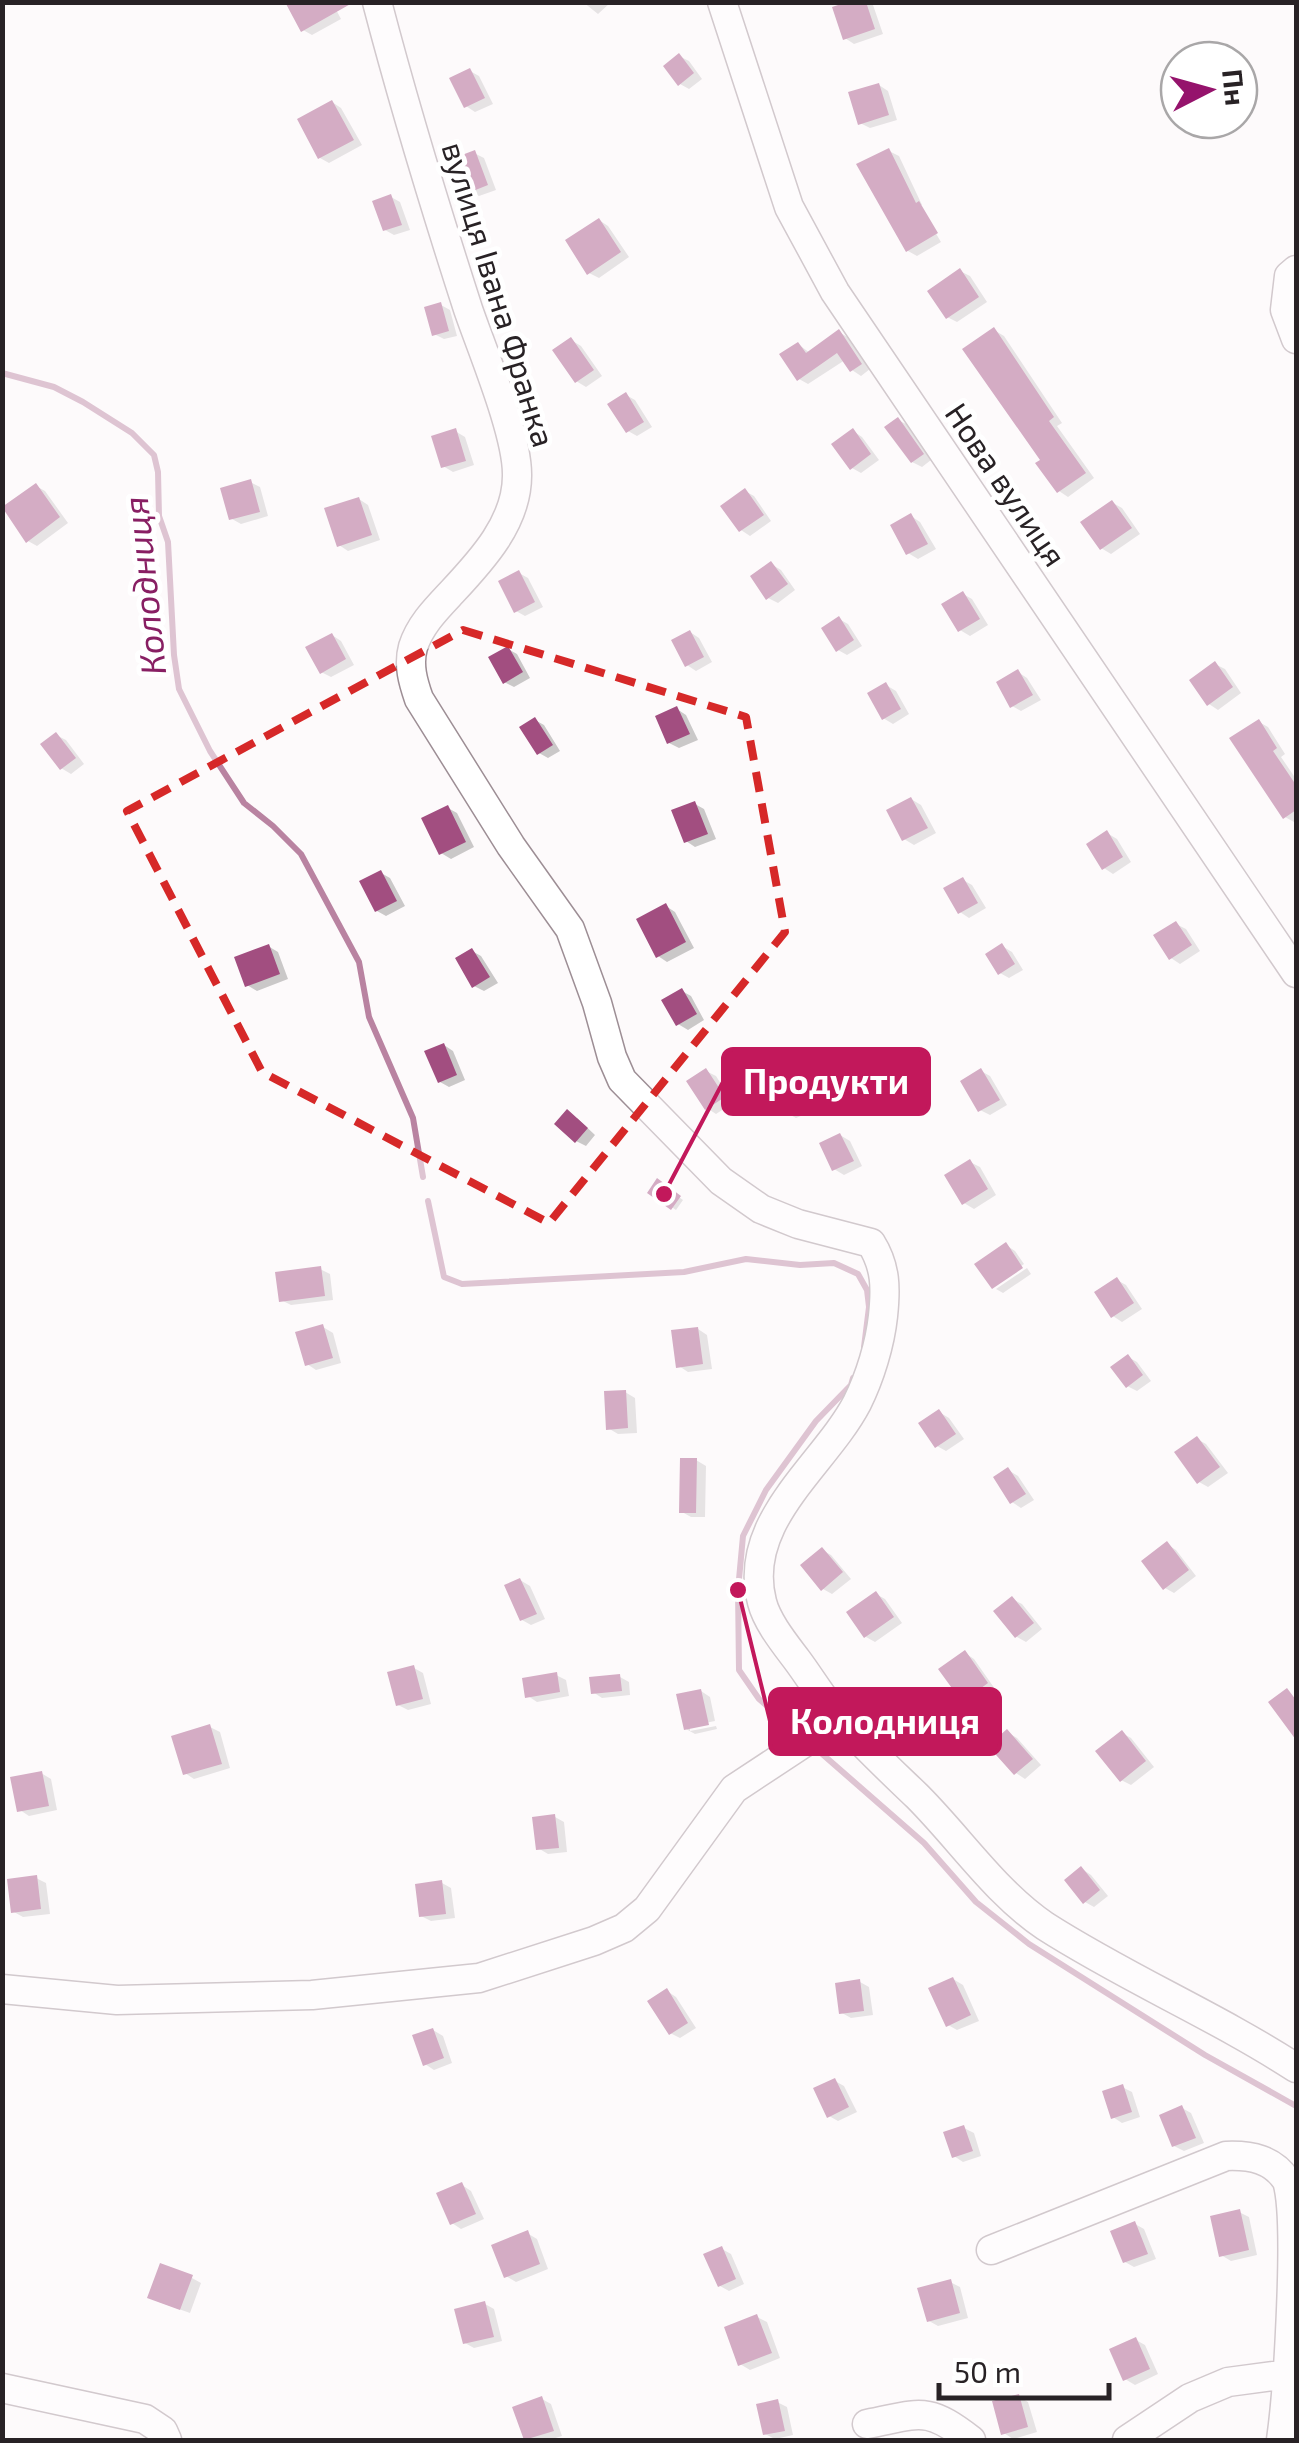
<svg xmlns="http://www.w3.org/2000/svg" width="1299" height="2443" font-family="'Exo 2',sans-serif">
  <rect width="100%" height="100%" fill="#fdfafb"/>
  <path fill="#0003" d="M332,2L341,19L312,35L303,30Z
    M583,2H610V3L598,14Z
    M855,2L873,5L883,34L854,44L845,38Z
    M679,56L689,61L702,79L689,89L680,84Z
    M470,71L479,76L493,104L475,112L466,106Z
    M879,85L888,91L897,120L870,128L860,123Z
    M332,102L341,108L362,145L329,163L320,158Z
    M889,151L899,156L922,205H919L941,242L917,256L908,251Z
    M474,153L484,158L496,190L479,196L470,191Z
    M391,197L400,202L410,230L394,235L385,230Z
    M599,220L608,226L629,257L599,278L589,273Z
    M960,271L970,276L987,302L957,322L947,317Z
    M441,305L450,310L457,336L444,339L434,334Z
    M994,330L1004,336L1062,423L1057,426L1094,478L1068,497L1059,491L1044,460Z
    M839,332L849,338L870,369L861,376L852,370L845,360L808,384L799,379L798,344L810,353Z
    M571,340L581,346L602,376L586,387L576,381Z
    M626,395L635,400L652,427L637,436L628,431Z
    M898,420L908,425L931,460L922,467L912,462Z
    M455,431L465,437L474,465L453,472L443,466Z
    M853,431L862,437L879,460L861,473L852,468Z
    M250,482L260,487L268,516L241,524L232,519Z
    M36,486L45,491L68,523L37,546L28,541Z
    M745,491L754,496L771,521L750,536L741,530Z
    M359,499L368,505L380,540L348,551L339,545Z
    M1113,503L1122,508L1140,534L1111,554L1101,548Z
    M911,516L920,522L936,549L918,559L908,553Z
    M771,564L781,570L795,590L778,603L768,598Z
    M519,573L528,578L543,607L525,616L516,611Z
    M963,594L972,599L988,625L970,636L960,630Z
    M839,619L848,624L862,646L847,655L838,650Z
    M690,632L699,638L712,662L696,671L687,665Z
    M332,635L341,641L354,665L331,677L321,672Z
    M508,649L517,654L530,678L514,687L504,682Z
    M1215,664L1225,669L1241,693L1218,710L1209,704Z
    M1018,672L1027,678L1041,700L1021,711L1012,706Z
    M886,685L896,691L909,714L893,724L883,718Z
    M677,709L686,715L698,740L679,748L669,743Z
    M535,720L544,725L560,751L548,758L539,753Z
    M1259,722L1268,727L1285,754L1281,757L1296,779L1294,822L1285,817Z
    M56,735L66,740L84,764L71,774L61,768Z
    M911,799L921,805L936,833L914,845L904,839Z
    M695,804L704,809L716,839L695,847L686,841Z
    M448,808L457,813L474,847L451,859L441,853Z
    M1107,833L1117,839L1131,862L1113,874L1104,868Z
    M381,873L390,878L405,906L386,916L377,911Z
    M963,880L972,885L986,908L969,918L960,912Z
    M666,906L675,912L694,948L667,962L658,956Z
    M1176,924L1186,929L1200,951L1180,964L1171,958Z
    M268,946L278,952L288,979L257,991L247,985Z
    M1002,946L1012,952L1023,970L1009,978L1000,973Z
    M472,951L481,956L498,983L484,991L474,986Z
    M682,991L691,996L704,1020L688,1030L678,1024Z
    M444,1045L453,1051L465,1080L449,1087L440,1082Z
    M706,1071L716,1076L733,1103L716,1114L707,1108Z
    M981,1071L990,1076L1007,1105L990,1115L980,1110Z
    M795,1082L805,1087L815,1110L796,1118L787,1113Z
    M577,1118L595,1135L586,1146L576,1141Z
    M840,1135L850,1141L862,1166L844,1175L834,1169Z
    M970,1162L980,1167L996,1195L974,1209L964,1203Z
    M658,1182L683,1200L676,1210L650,1192Z
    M1006,1245L1015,1251L1024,1264L994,1285Z
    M1027,1268L1031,1274L1003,1293L996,1289Z
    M320,1269L330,1274L333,1300L291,1305L281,1300Z
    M1117,1280L1126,1285L1142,1309L1122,1322L1113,1316Z
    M323,1327L333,1333L341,1363L316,1370L307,1364Z
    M698,1329L707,1335L712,1369L688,1372L679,1366Z
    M1128,1357L1137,1362L1151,1381L1137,1391L1127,1386Z
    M625,1392L635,1398L637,1433L618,1434L608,1428Z
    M939,1412L949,1418L964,1439L946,1451L937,1446Z
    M1197,1439L1206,1444L1228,1473L1208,1487L1199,1482Z
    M696,1460L706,1466L705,1517H691L682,1512Z
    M1008,1470L1018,1476L1034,1500L1021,1508L1012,1502Z
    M1167,1544L1176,1550L1196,1576L1174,1593L1165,1588Z
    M822,1550L831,1555L851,1579L832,1594L823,1589Z
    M520,1580L530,1586L545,1619L531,1625L522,1620Z
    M876,1594L885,1599L902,1623L875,1642L866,1637Z
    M1012,1599L1022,1604L1042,1629L1026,1642L1017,1637L997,1611Z
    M965,1653L974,1659L995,1689L973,1705L963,1700Z
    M414,1668L423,1673L431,1704L408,1710L398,1705Z
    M556,1675L566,1680L569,1696L537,1702L528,1696Z
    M620,1677L629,1682L630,1695L602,1698L593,1692Z
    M701,1691L710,1697L715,1721L690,1726V1731L716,1726L717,1729L695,1734L686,1729Z
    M210,1727L220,1732L230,1768L194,1779L185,1773Z
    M1007,1732L1017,1738L1041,1765L1025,1779L1016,1773Z
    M1122,1733L1131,1738L1154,1767L1131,1785L1121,1780Z
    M41,1773L51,1779L57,1810L29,1816L20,1810Z
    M555,1817L564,1822L567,1852L548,1854L538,1848Z
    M1082,1869L1091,1875L1108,1896L1094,1907L1085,1902Z
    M36,1878L46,1883L50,1914L23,1917L14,1912Z
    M442,1883L451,1888L455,1918L431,1921L421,1916Z
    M953,1979L963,1985L979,2021L957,2030L948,2025Z
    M860,1982L869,1987L873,2015L851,2018L842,2013Z
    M667,1991L676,1997L696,2028L680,2038L670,2033Z
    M433,2030L443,2036L452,2063L434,2070L425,2064Z
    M835,2081L844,2086L857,2112L838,2121L829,2116Z
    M1122,2087L1132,2092L1140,2117L1122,2123L1113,2117Z
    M1182,2108L1191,2113L1204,2143L1184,2151L1174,2146Z
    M964,2128L974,2133L981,2156L963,2162L954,2156Z
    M462,2185L471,2191L484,2219L461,2229L452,2223Z
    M1239,2212L1249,2217L1257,2255L1231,2261L1221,2255Z
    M1135,2224L1144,2229L1156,2259L1134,2267L1125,2262Z
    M527,2233L537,2239L548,2269L516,2282L506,2276Z
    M722,2249L731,2254L744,2284L729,2291L720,2286Z
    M192,2278L201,2283L190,2313L159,2302Z
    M950,2282L960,2287L968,2318L938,2326L929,2321Z
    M485,2304L494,2309L502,2341L474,2348L465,2343Z
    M757,2317L767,2322L780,2358L750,2370L740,2364Z
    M1136,2340L1145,2345L1158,2374L1135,2385L1125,2379Z
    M1019,2397L1028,2402L1037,2432L1013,2439L1004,2433Z
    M542,2399L551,2404L562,2436L549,2440H527L515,2409Z
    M777,2402L787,2407L793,2435L775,2439L765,2434Z"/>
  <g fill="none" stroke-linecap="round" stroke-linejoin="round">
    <path stroke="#b983a1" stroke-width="6" d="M2,373L54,387L83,402L132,433L154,455L158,472L159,516L168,542L174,655L179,689L210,751L244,803L273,826L301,854L359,962L369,1017L413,1118L423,1177
      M428,1201L444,1277L462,1284L684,1272L746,1259L800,1265L834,1263L858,1274L867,1290L869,1307L864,1347
      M800,1734L759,1699L739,1670L738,1590L743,1536L766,1490L816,1421L851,1385L853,1378
      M813,1746L924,1843L976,1902L1029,1944L1205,2055L1296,2106"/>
  </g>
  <path fill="#a24e80" d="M285,2H354L301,32Z
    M847,2H866L875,29L843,40L832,7Z
    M679,53L694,73L678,86L663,66Z
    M470,68L485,98L464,108L449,78Z
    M879,83L889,115L858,125L848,92Z
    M332,100L354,140L318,159L297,119Z
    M889,148L916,203L919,201L938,233L906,252L856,164Z
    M475,150L488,185L468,193L454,158Z
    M391,194L402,225L383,231L372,201Z
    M599,218L621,252L587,275L565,240Z
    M960,268L979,297L946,319L927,291Z
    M441,302L449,331L432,336L424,307Z
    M994,327L1054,417L1049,421L1086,473L1057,493L1035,463L1040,460L962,349Z
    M839,329L862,364L850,372L837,353L797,381L779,354L798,342L806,353Z
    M571,337L594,370L575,383L552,350Z
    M626,392L644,422L626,433L607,404Z
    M898,417L924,454L911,463L884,427Z
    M456,428L466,461L441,468L431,436Z
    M853,428L871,454L850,470L831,444Z
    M251,479L260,512L229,520L220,488Z
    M36,483L60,517L26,543L2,507Z
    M745,488L764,515L739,532L720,506Z
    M359,497L372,535L337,547L324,508Z
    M1112,500L1132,528L1100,550L1080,522Z
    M911,513L928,544L906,555L890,525Z
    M771,561L788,584L766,600L750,576Z
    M519,570L535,602L514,613L498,581Z
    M963,591L980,619L958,632L941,604Z
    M839,616L854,640L836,652L821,628Z
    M690,630L704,657L685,667L671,640Z
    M332,633L346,659L320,674L305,647Z
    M508,646L523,672L503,684L488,657Z
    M1215,661L1233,687L1207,706L1189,680Z
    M1018,669L1033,695L1010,708L996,682Z
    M886,682L901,709L882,720L867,693Z
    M677,706L690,734L667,744L655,716Z
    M535,717L553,745L537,755L519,727Z
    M1259,719L1277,748L1273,751L1296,785V810L1283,819L1229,738Z
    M56,732L76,758L60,770L40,744Z
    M911,797L928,828L902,841L886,810Z
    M695,801L708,834L684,843L671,810Z
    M448,805L466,842L439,855L421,818Z
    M1107,830L1123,857L1102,870L1086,844Z
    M381,870L397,901L375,912L359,881Z
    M963,877L978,903L958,914L943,888Z
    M666,903L686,942L656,958L636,919Z
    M1176,921L1192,945L1169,960L1153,935Z
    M1002,943L1015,964L998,975L985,954Z
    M269,944L280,974L245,987L234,957Z
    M472,948L490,977L472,988L455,958Z
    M682,988L697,1014L676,1026L661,1000Z
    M444,1043L457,1075L438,1083L424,1051Z
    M706,1068L725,1097L705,1110L686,1081Z
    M981,1068L1000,1100L978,1112L960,1081Z
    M567,1109L588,1128L575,1143L554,1124Z
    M840,1133L854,1161L832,1171L819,1143Z
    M970,1159L988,1189L962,1205L944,1175Z
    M657,1178L681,1196L671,1210L647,1193Z
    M1006,1242L1023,1268L992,1289L974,1264Z
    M321,1266L325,1296L279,1302L275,1272Z
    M1117,1277L1134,1303L1111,1318L1094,1292Z
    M323,1324L333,1358L305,1366L295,1332Z
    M698,1327L703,1364L676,1368L671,1330Z
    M1128,1354L1143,1375L1126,1388L1110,1367Z
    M626,1390L628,1428L606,1430L604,1391Z
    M939,1409L956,1434L935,1448L918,1423Z
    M1197,1436L1220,1467L1197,1484L1174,1452Z
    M680,1458H697L696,1513H679Z
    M1008,1467L1026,1494L1010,1504L993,1477Z
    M1167,1541L1189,1570L1163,1590L1141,1561Z
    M822,1547L843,1572L821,1591L800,1565Z
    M520,1578L537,1614L520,1621L504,1585Z
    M876,1591L894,1617L864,1638L846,1612Z
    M1012,1596L1034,1623L1015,1638L993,1611Z
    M965,1650L988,1683L962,1702L938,1669Z
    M414,1665L423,1699L396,1706L387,1672Z
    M557,1672L560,1692L525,1698L522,1678Z
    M620,1674L622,1691L591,1694L589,1677Z
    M1287,1688L1296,1700V1740L1268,1702Z
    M701,1689L709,1725L684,1730L676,1694Z
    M210,1724L222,1764L183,1775L171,1736Z
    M1007,1729L1033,1759L1014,1775L988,1746Z
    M1122,1730L1146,1761L1120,1782L1095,1751Z
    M42,1771L49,1806L17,1812L10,1777Z
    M555,1814L559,1848L536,1850L532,1817Z
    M1081,1866L1100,1890L1083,1904L1064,1880Z
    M37,1875L41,1909L11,1913L7,1879Z
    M442,1880L446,1914L419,1917L415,1884Z
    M953,1977L971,2015L946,2027L928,1988Z
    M860,1979L864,2011L839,2014L835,1983Z
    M667,1988L688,2023L669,2035L647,2001Z
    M433,2028L444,2058L423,2066L412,2035Z
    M835,2078L849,2107L827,2118L813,2088Z
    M1123,2084L1132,2112L1111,2119L1102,2091Z
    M1182,2105L1196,2138L1172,2147L1159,2115Z
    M964,2125L973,2151L952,2158L943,2132Z
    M462,2182L476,2214L450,2225L436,2193Z
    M1240,2209L1249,2250L1219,2257L1210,2216Z
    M1135,2221L1148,2254L1123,2263L1110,2231Z
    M528,2230L540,2264L504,2278L491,2245Z
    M722,2246L736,2279L718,2287L703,2254Z
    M160,2263L193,2275L180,2310L147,2298Z
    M951,2279L960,2313L927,2322L917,2288Z
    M485,2301L494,2337L463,2344L454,2309Z
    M757,2314L772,2353L738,2366L724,2327Z
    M1136,2337L1150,2369L1123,2381L1109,2349Z
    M1019,2394L1028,2427L1001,2435L992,2401Z
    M542,2396L554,2431L524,2440L512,2407Z
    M778,2399L785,2431L763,2435L756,2404Z"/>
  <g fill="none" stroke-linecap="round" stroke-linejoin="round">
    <defs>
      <path id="minor" d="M377,2C404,105 435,207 468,309C482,350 518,435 517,476C517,522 482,560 452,592C436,609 420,625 413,647C408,665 413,682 419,699L511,846L570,929L597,1003L612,1057L622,1080L721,1181L761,1209L798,1224L871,1243C886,1267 886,1288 883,1316C880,1344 870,1377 857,1403C824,1466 741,1521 762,1602C767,1622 785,1644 797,1660C812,1680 825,1703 842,1721C866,1748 892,1772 917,1796C960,1839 995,1892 1045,1926C1126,1978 1216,2016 1296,2068
        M722,2L789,207L835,292L1296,973
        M1296,270L1289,276L1285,310L1296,339
        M2,1989L117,2000L312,1995L479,1978L594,1941L624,1928L647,1909L734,1789L840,1719
        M991,2250L1226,2156C1251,2155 1273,2159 1287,2181C1299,2220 1288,2391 1281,2440
        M2,2388L145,2419L163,2431L167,2440
        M867,2424C920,2414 926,2405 971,2440
        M1127,2440L1190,2398L1228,2382L1289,2374"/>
    </defs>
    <use href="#minor" stroke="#9d8e95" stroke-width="31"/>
    <use href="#minor" stroke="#fff" stroke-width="28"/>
  </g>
  <path d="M0 0H1299V2443H0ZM463,630L746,717L785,932L549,1223L262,1072L127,811Z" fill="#fdfafb" fill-opacity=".55" fill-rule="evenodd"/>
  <path fill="none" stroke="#d62828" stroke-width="8" stroke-dasharray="20 12" stroke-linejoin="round" d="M463,630L746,717L785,932L549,1223L262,1072L127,811Z"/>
  <g text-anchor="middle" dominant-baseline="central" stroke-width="10" stroke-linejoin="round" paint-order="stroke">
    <g font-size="32" fill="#282225" stroke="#fff">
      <text transform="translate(500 294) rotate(73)">вулиця Івана Франка</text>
      <text transform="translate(1007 484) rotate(56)">Нова вулиця</text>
    </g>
    <g font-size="35" font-style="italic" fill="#881f63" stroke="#fff">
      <text transform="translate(143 586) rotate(-96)">Колодниця</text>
    </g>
  </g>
  <path fill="none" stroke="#c2185b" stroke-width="4" d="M664 1194L723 1082M738 1590L770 1721"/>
  <g fill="#c2185b" stroke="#fff" stroke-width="4">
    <circle cx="664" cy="1194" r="10"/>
    <circle cx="738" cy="1590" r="10"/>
  </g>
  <g fill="#c2185b" stroke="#c2185b" stroke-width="4">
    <rect x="723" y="1049" width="206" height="65" rx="10"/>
    <rect x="770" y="1689" width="230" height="65" rx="10"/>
  </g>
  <g font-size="35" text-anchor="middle" font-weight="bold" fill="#fff">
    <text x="826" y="1094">Продукти</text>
    <text x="885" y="1734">Колодниця</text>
  </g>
  <rect width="1299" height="2443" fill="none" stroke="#282225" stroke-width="10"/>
  <g transform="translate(1209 90) rotate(84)"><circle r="48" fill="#ffffff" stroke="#a9a7a8" stroke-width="2.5"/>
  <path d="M0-8L18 38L0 25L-18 38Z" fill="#95136c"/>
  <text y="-15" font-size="28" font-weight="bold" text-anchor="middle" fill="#282225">Пн</text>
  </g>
  <path d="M939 2383v15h170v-15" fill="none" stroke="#282225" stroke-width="5"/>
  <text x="954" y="2383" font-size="30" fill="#282225" stroke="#ffffff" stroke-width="8" paint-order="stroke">50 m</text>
</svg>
